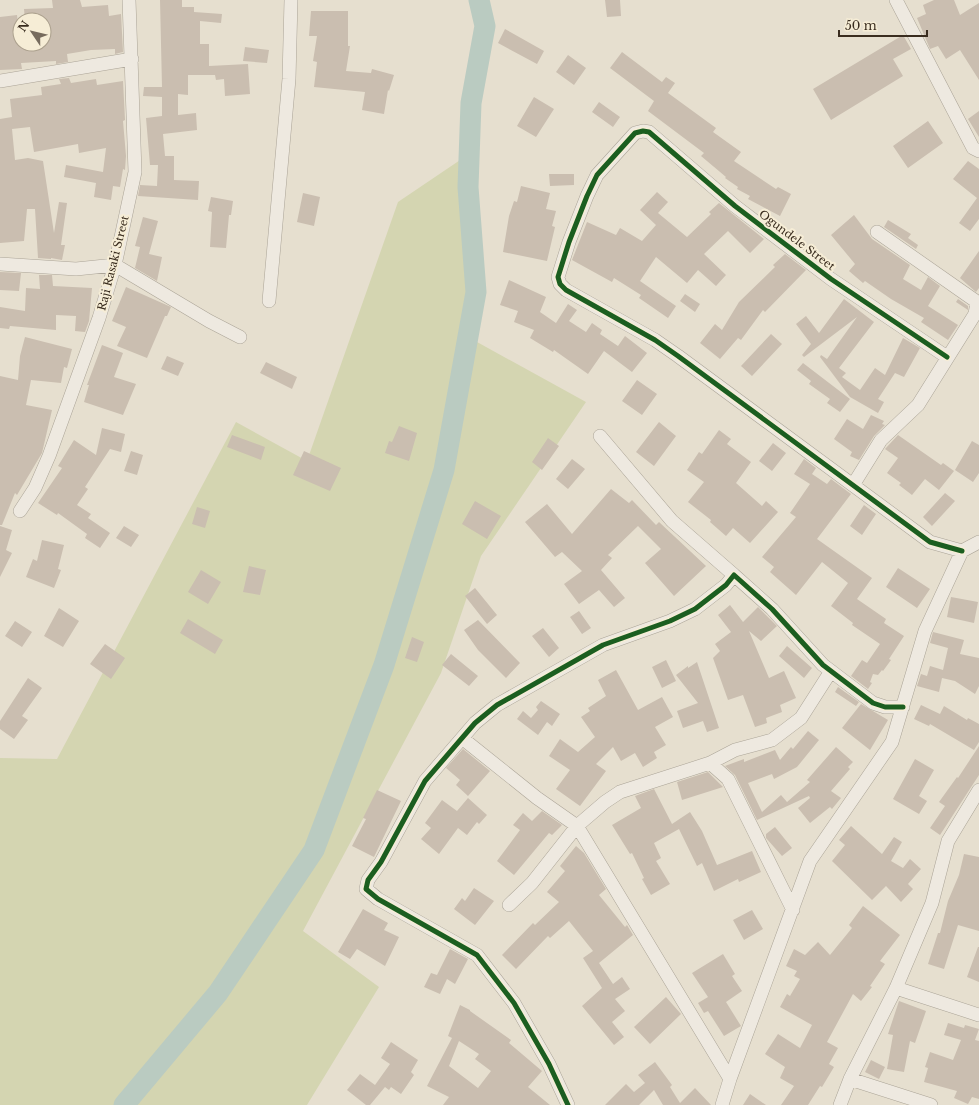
<svg xmlns="http://www.w3.org/2000/svg" width="979" height="1105" font-family="'Libre Baskerville',serif">
  <rect width="100%" height="100%" fill="#e6dfcf"/>
  <path fill="#d4d5b1" d="M475,150L468,337L586,402L481,556L441,673L303,931L379,987L307,1105H0V758L57,759L236,422L307,461L398,202Z"/>
  <g fill="none" stroke-linecap="round" stroke-linejoin="round">
    <path stroke="#bacbc1" stroke-width="21" d="M124,1105L218,993L314,850L384,665L444,470L476,292L468,187L471,103L485,26L479,0"/>
  </g>
  <path fill="#cabeb0" fill-rule="evenodd" d="M52,0H80L82,7L108,5L109,16L121,14L123,52L115,54V49L91,50L67,54L68,62L56,64V61L21,63L22,69L0,70V17L17,15L20,44H44V20H25L24,9L53,8Z
    M160,0H182V7H194V12L222,14L221,23L200,21V44H209V66L248,64L250,94L225,96L224,79L216,80L215,75H188V95L178,94V115L196,113L197,130L163,134L165,156H174V180L199,181L198,200L138,196L140,185L157,186L158,165H150L146,118L162,116V97L143,96L144,87H162Z
    M605,0H620L621,16L607,17Z
    M934,0H954L960,15L979,3V80L960,50L946,59L938,46L930,49L917,18L926,14L923,5Z
    M311,11H348V46H350L346,71L371,73L372,69L394,75L389,91L388,90L384,114L362,110L365,92L314,87L317,62L313,61L317,36H309Z
    M505,29L544,51L537,64L498,43Z
    M903,35L911,49L893,59L903,76L831,120L813,89Z
    M245,47L269,50L267,63L243,61Z
    M622,52L662,82L666,77L675,83L668,93L716,128L713,132L741,152L734,161L776,189L778,187L791,194L780,216L748,199L750,196L737,189L738,187L725,178L726,177L701,156L704,153L648,111L654,101L610,68Z
    M568,55L586,68L574,85L556,72Z
    M69,78L71,83L96,79L97,85L123,81L125,120L123,121L126,156L125,170L123,169L120,187L113,186L111,200L94,197L96,183L64,177L66,165L103,172L106,148L79,153L78,144L34,152L30,127L12,129L15,160L28,158L43,161L54,233L59,202L67,203L61,245H65L62,260L51,258V259L38,258L35,209H27L24,241L0,243V119L12,117L10,99L42,95L41,87L61,84L59,79Z
    M534,97L554,109L536,137L517,126Z
    M599,102L620,117L613,127L592,112Z
    M979,111V137L968,119Z
    M928,121L943,143L908,168L893,146Z
    M968,161L979,169V219L970,231L959,223L977,198L953,179Z
    M549,174H574V185L550,186Z
    M521,186L550,193L546,209L556,211L552,226L555,227L547,261L503,252L509,216L514,201L517,202Z
    M657,192L668,202L658,213L687,237L711,214L709,212L719,203L764,239L750,253L728,231L704,254L726,275L716,286L698,270L687,283L656,257L640,281L676,306L668,318L639,298L641,295L614,278L612,282L572,260L587,222L616,235L620,228L642,241L656,225L640,210Z
    M303,193L320,197L314,226L297,222Z
    M211,197L233,201L231,215H229L226,248L210,247L212,212L208,211Z
    M854,215L872,239L910,265L903,279L921,290L928,277L940,286L928,306L958,325L948,340L921,322L924,318L891,299L865,281L863,283L849,271L855,264L831,235Z
    M143,217L158,221L149,254L162,257L157,281L135,268L140,247L135,246Z
    M888,220L911,234L908,238L918,245L916,249L884,227Z
    M979,251V288L976,292L960,278Z
    M785,254L806,270L765,312L763,310L741,340L738,338L720,359L700,343L715,324L722,330L739,302L775,267L773,265Z
    M0,272L21,273L19,291L0,290Z
    M39,275H52L53,286L92,288L89,321L85,332L75,331L76,316L56,315V330L10,326L9,329L0,328V307L25,311L26,288L40,289Z
    M509,280L546,297L540,312L556,323L568,304L577,310L569,321L586,332L592,323L602,330L600,334L618,346L625,336L647,353L632,372L604,351L588,374L554,350L553,352L530,338L534,330L514,322L518,311L500,305Z
    M126,287L171,307L167,316H165L147,358L117,346L126,327L112,321Z
    M685,294L700,304L695,312L680,301Z
    M844,299L874,322L839,368L846,373L842,377L860,390L875,368L885,375L903,338L920,348L904,377L895,373L878,399L884,402L878,413L850,397L820,357L821,355L827,359L857,317L804,357L802,355L811,344L796,324L806,316L819,333Z
    M958,299L968,306V310L956,302Z
    M771,334L782,344L752,376L741,366Z
    M25,337L72,349L67,368L64,367L61,383L31,380L26,405L52,410L42,453L17,495L15,493L2,525H0V376L18,380L20,356Z
    M102,345L123,353L114,377L136,384L123,415L84,402L89,385H87Z
    M167,356L184,363L178,376L161,369Z
    M266,362L297,377L292,389L260,373Z
    M803,363L850,399L840,412L827,403L830,399L809,384L811,381L797,370Z
    M637,380L657,394L642,415L622,401Z
    M871,415L884,421L882,424L885,425L874,436L859,460L850,456L852,452L834,439L847,419L863,429Z
    M659,422L676,436L654,466L636,452Z
    M399,426L417,433L409,461L385,453L389,441L392,442Z
    M102,428L125,434L121,452L110,449L85,487L88,489L77,505L91,514L88,518L110,533L100,548L85,538L87,534L58,513L57,515L38,503L62,468L58,466L74,440L96,455Z
    M719,430L731,439L727,444L751,462L736,483L762,506L766,501L778,512L750,543L733,528L726,536L710,522L711,520L688,502L704,482L687,470L699,452L702,454Z
    M232,435L265,447L261,460L227,447Z
    M898,435L941,465L943,463L954,471L939,490L925,479L912,495L899,485L901,483L887,473L898,458L885,449Z
    M548,438L559,446L542,470L532,462Z
    M972,441L979,445V473L973,482L955,470Z
    M773,443L786,453L772,471L759,461Z
    M131,451L143,455L137,475L124,471Z
    M304,451L341,468L330,491L293,475Z
    M572,459L585,469L568,489L556,479Z
    M804,459L816,468L812,474L827,484L831,479L851,494L817,539L872,578L857,599L886,619L884,623L904,636L889,659L891,660L883,671L882,670L878,675L873,674L870,682L872,683L868,689L851,676L862,660L867,663L880,644L852,625L853,623L831,606L848,583L822,562L796,595L770,572L774,567L762,557L796,517L790,513L810,484L794,474Z
    M611,489L629,503L632,500L656,525L659,522L706,566L674,596L645,563L661,549L638,526L608,555L612,558L601,570L625,598L614,607L599,590L579,604L564,584L582,571L562,552L555,557L525,522L547,504L572,534Z
    M945,493L955,501L932,526L923,517Z
    M475,501L501,516L487,539L462,524Z
    M864,505L876,514L862,535L850,526Z
    M197,507L210,511L205,528L192,524Z
    M0,526L12,530L6,550L12,553L0,577Z
    M124,526L139,535L131,547L116,538Z
    M42,540L64,545L58,569L61,570L54,588L26,577L33,559L37,561Z
    M249,566L266,570L260,595L243,592Z
    M898,568L930,589L917,608L886,587Z
    M201,570L221,582L208,604L188,592Z
    M475,588L497,615L487,624L465,596Z
    M951,597L978,602L974,623L947,617Z
    M730,605L743,622L758,607L777,626L761,641L749,631L769,678L784,671L796,698L780,705L782,712L766,718L767,723L755,727L743,695L728,700L713,658L720,651L715,644L731,632L718,615Z
    M59,608L79,621L63,647L44,636Z
    M579,611L591,628L582,634L570,617Z
    M188,619L223,640L215,654L180,633Z
    M478,620L520,663L506,678L478,650L464,630Z
    M15,621L32,632L22,647L5,636Z
    M543,628L559,648L549,657L532,636Z
    M933,632L964,640L960,654L979,658V686L975,694L955,681L942,678L939,692L917,686L921,674L927,676L930,666L943,670L948,648L930,643Z
    M412,637L424,642L417,662L405,658Z
    M105,644L125,658L111,679L90,664Z
    M787,646L812,668L804,678L779,656Z
    M451,654L478,676L469,686L442,665Z
    M666,660L676,681L662,688L652,667Z
    M697,662L719,728L707,732L703,721L683,728L677,711L698,703L676,675L688,666V668Z
    M616,670L638,710L662,697L673,717L655,727L666,745L654,752L657,758L643,767L635,753L621,761L613,747L596,764L606,771L580,806L556,789L570,770L549,756L560,739L578,752L595,737L581,717L590,711L588,708L606,696L598,680Z
    M28,678L42,688L22,716L28,720L14,739L0,729V721Z
    M838,687L859,702L856,706L835,692Z
    M541,701L560,714L552,726L547,722L538,735L517,719L523,711L531,718L538,710L536,707Z
    M861,704L888,720L870,750L842,728Z
    M921,705L940,714L944,706L967,720L968,718L979,724V742L974,750L930,724L929,726L914,719Z
    M808,731L819,740L797,767L774,779L772,774L748,783L762,812L781,795L787,802L810,782L807,780L836,747L853,762L848,767L850,769L831,791L841,798L832,809L830,807L810,823L798,808L810,798L809,796L757,820L735,775L725,766L744,759V762L775,750L780,760L791,747L793,749Z
    M979,746V775L940,835L930,828L945,806L939,802L957,777L958,778Z
    M463,749L490,771L468,796L456,785L460,780L446,768Z
    M915,759L934,770L919,796L927,801L919,814L893,799Z
    M708,772L723,787L682,800L677,782Z
    M654,789L672,824L690,812L702,831L717,865L752,851L761,872L739,882L738,879L714,891L702,863L697,866L679,829L654,843L661,858L656,861L670,884L651,895L642,879L644,878L632,853L630,854L612,825L641,808L635,796Z
    M377,790L401,801L374,857L352,846L366,819L363,818Z
    M468,798L487,815L479,824L477,822L467,835L458,828L439,854L421,839L431,828L425,823L442,800L457,811Z
    M542,811L562,825L552,835L549,833L514,875L497,861L520,830L513,825L523,813L532,821Z
    M851,826L882,854L894,837L902,842L891,861L903,868L910,859L921,869L908,884L913,889L901,902L886,886L872,900L832,861L845,845L839,840Z
    M775,827L792,848L782,856L766,838V834Z
    M576,846L584,853L606,889L599,895L625,927L627,925L633,935L599,963L613,984L622,977L630,989L615,999L625,1011L612,1022L624,1037L614,1045L582,1006L602,988L583,958L593,951L569,921L550,938L548,936L516,969L502,955L533,923L535,925L559,902L547,892L565,871L560,866Z
    M964,854L979,857V931L958,925L944,969L928,964L938,933H940L948,901L959,875Z
    M474,888L494,901L475,925L454,909L462,898L465,901Z
    M863,906L900,935L880,961L885,964L870,986L872,987L861,1001L853,994L827,1042L838,1048L829,1064L834,1067L822,1087L820,1086L808,1105H781L794,1086L780,1078L785,1067L765,1054L778,1034L800,1048L812,1025L780,1007L787,994L790,996L800,979L794,976L797,971L786,966L794,949L805,955L818,942L830,955L852,928L849,925Z
    M363,909L388,923L384,930L399,937L385,966L357,949L350,959L338,952Z
    M752,910L763,929L744,940L733,920Z
    M978,947H979V982L967,977Z
    M450,949L468,959L455,984L447,979L440,994L424,987L431,973L437,975Z
    M723,954L735,974L732,976L742,991L726,1002L741,1026L724,1036L708,1011L704,1013L698,1003L708,997L692,973Z
    M666,997L681,1014L650,1044L634,1027Z
    M899,1001L926,1011L915,1043L910,1041L904,1072L887,1069L893,1035L888,1034Z
    M460,1005L470,1010V1011L511,1040L509,1043L542,1071L528,1087L550,1105H443L449,1097L427,1086L452,1038L448,1036ZM459,1041L479,1054L475,1059L491,1071L478,1088L449,1066Z
    M948,1023L964,1028L965,1025L979,1029L975,1040L979,1041V1099L972,1097L968,1104L954,1098L957,1091L924,1082L928,1068L925,1067L930,1052L953,1060L961,1040L944,1035Z
    M391,1042L418,1060L411,1072L414,1075L401,1094L391,1087L389,1090L385,1087L370,1105H366L347,1090L360,1074L375,1085L390,1064L381,1058Z
    M871,1060L885,1067L879,1079L865,1072Z
    M655,1062L672,1085L670,1087L680,1103L695,1088L711,1105H663L654,1090L639,1105H605L626,1084L634,1092L645,1083L638,1075Z
    M750,1094L766,1105H743Z"/>
  <g fill="none" stroke-linecap="round" stroke-linejoin="round">
    <defs>
      <path id="minor" d="M896,0L973,148L979,151
        M0,81L132,59
        M0,264L76,269L115,265L209,321L240,337
        M269,301L289,79L291,0
        M947,357L831,279L735,206L649,132L643,131L635,133L597,175L587,196L569,242L558,277L560,284L566,290L655,340L678,356L930,542L962,551
        M600,436L672,521L734,575
        M853,485L881,440L918,405L975,314L977,302L877,232
        M20,511L35,488L49,456L99,318L115,265L135,172L129,0
        M462,738L537,798L577,826L730,1079
        M710,763L728,779L793,910
        M509,905L532,883L577,826L605,802L620,792L710,763L735,750L772,740L801,718L831,671
        M896,988L979,1015
        M850,1079L931,1105
        M568,1105L549,1064L514,1003L477,955L378,899L366,889L368,880L381,862L425,781L475,723L497,705L603,645L670,621L695,609L726,585L734,575L772,609L823,665L873,703L885,707H903
        M722,1105L730,1079L810,861L892,742L925,631L962,551L979,542
        M840,1105L850,1079L896,988L932,903L948,841L979,790"/>
    </defs>
    <use href="#minor" stroke="#aba497" stroke-width="14"/>
    <use href="#minor" stroke="#eee9e0" stroke-width="13"/>
    <defs>
      <path id="cycleway" d="M947,357L831,279L735,206L649,132L643,131L635,133L597,175L587,196L569,242L558,277L560,284L566,290L655,340L678,356L930,542L962,551
        M568,1105L549,1064L514,1003L477,955L378,899L366,889L368,880L381,862L425,781L475,723L497,705L603,645L670,621L695,609L726,585L734,575L772,609L823,665L873,703L885,707H903"/>
    </defs>
    <use href="#cycleway" stroke="#f6edd6" stroke-width="8"/>
    <use href="#cycleway" stroke="#1b5e20" stroke-width="5"/>
  </g>
  <g text-anchor="middle" dominant-baseline="central" stroke-width="4" stroke-linejoin="round" paint-order="stroke">
    <g font-size="11" fill="#3a2d1f" stroke="#f6edd6">
      <text transform="translate(797 240) rotate(37)">Ogundele Street</text>
      <text transform="translate(113 263) rotate(-76)">Raji Rasaki Street</text>
    </g>
  </g>
  <g transform="translate(32 32) rotate(305)"><circle r="19" fill="#f6edd6" stroke="#aba08d"/>
  <path d="M0-3L7 15L0 10L-7 15Z" fill="#766b5d"/>
  <text y="-6" font-size="11" font-weight="bold" text-anchor="middle" fill="#3a2d1f">N</text>
  </g>
  <path d="M839 30v6h88v-6" fill="none" stroke="#3a2d1f" stroke-width="2"/>
  <text x="845" y="30" font-size="12" fill="#3a2d1f" stroke="#f6edd6" stroke-width="3" paint-order="stroke">50 m</text>
</svg>
